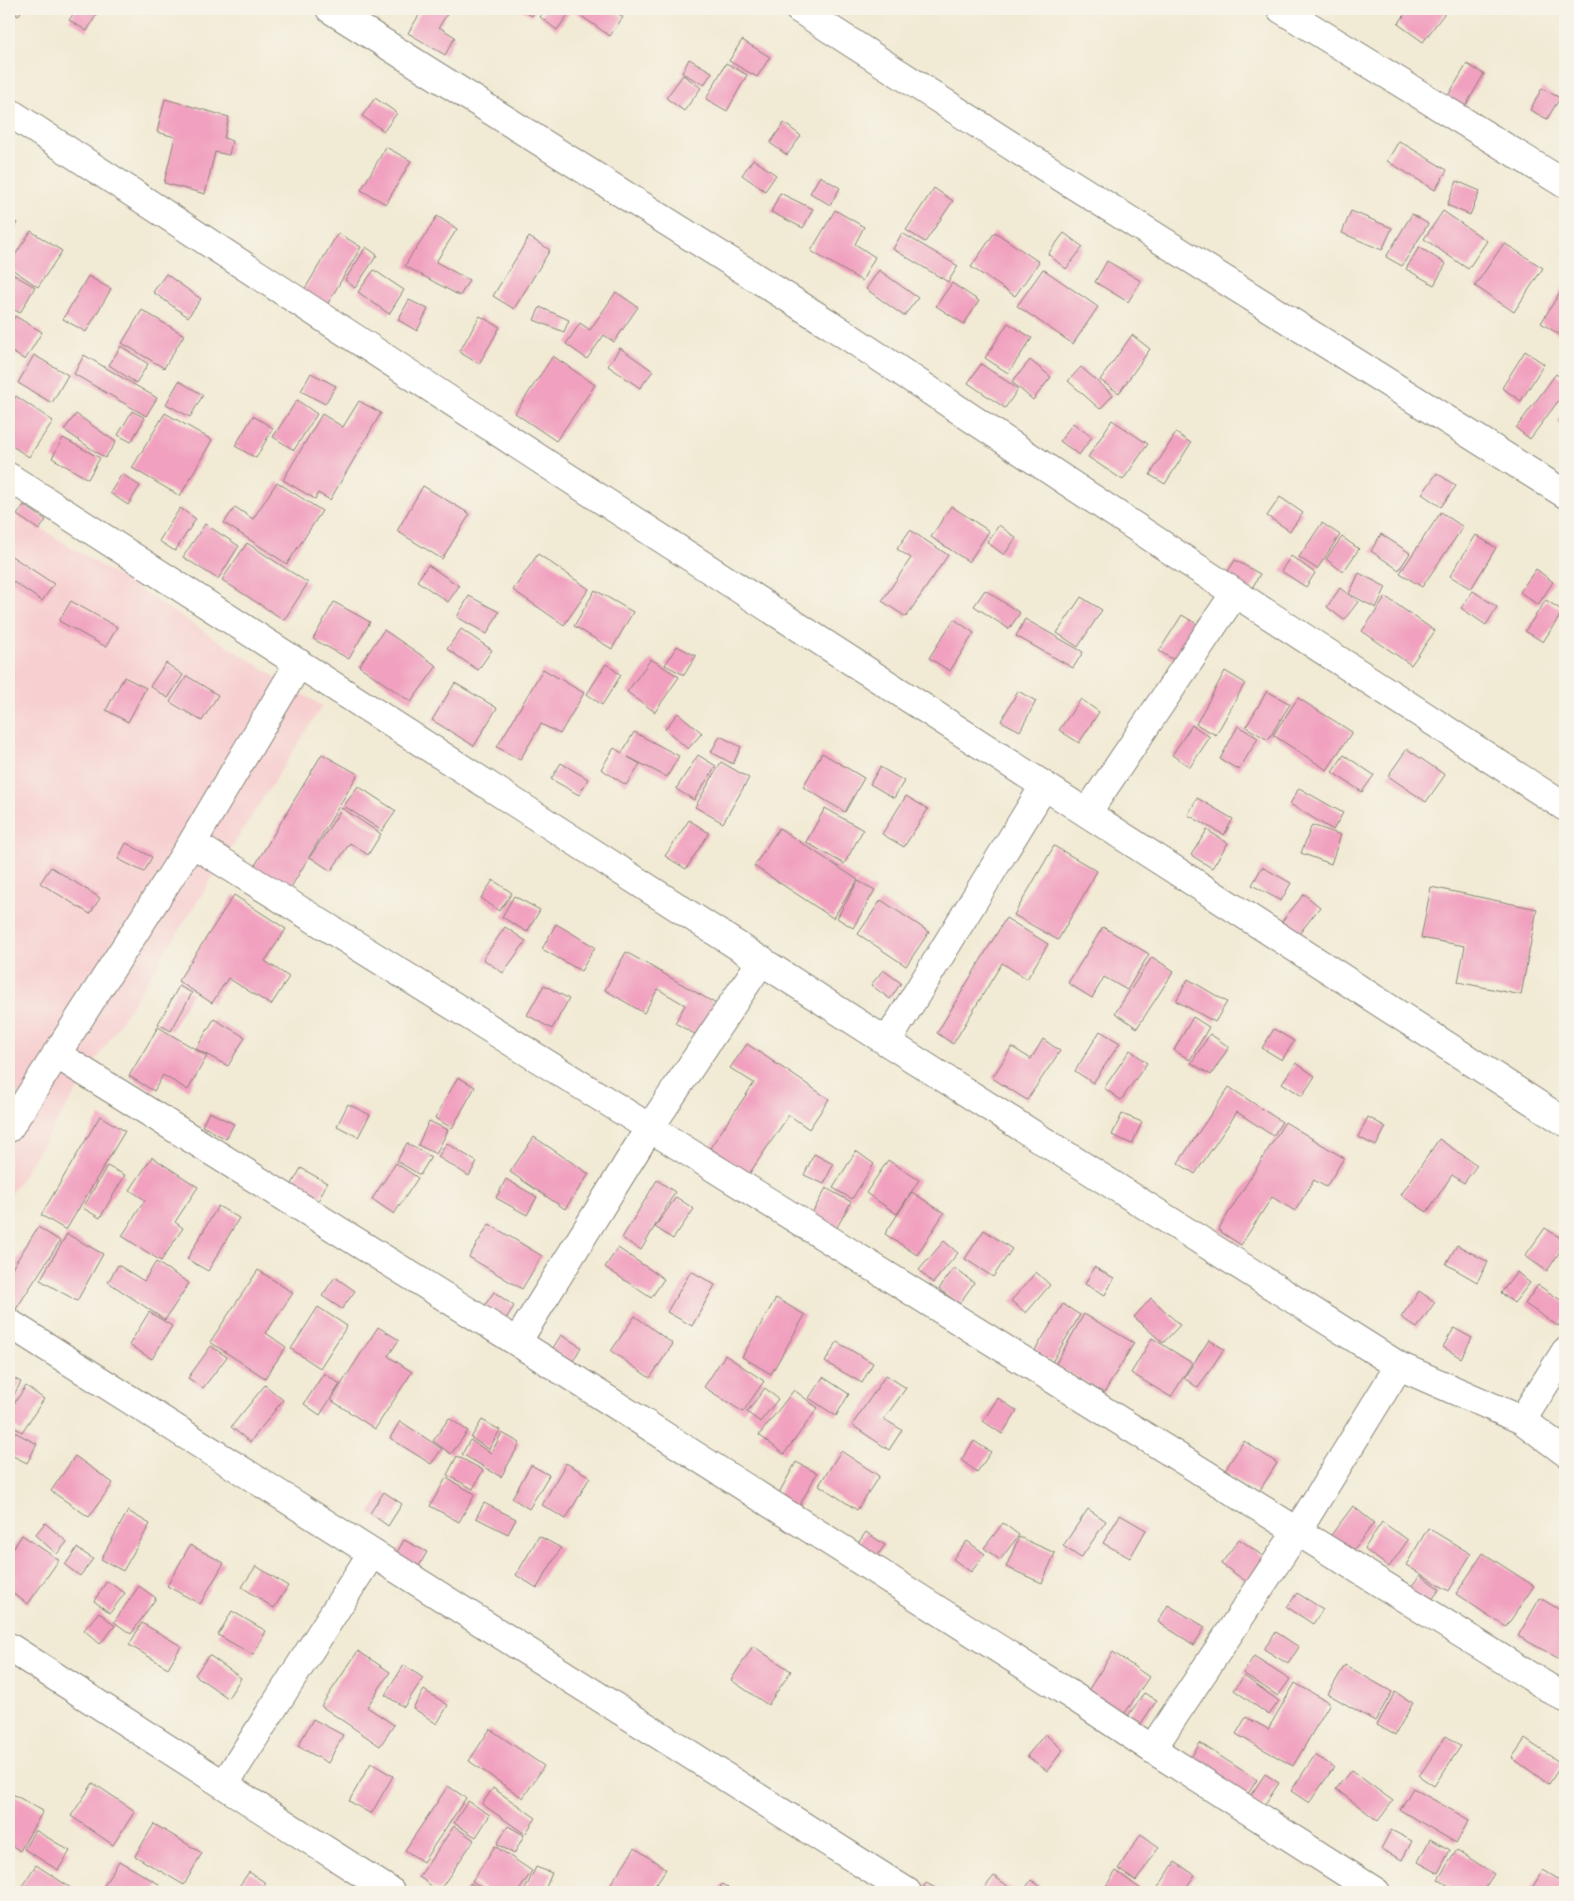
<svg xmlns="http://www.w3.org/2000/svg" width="1574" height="1901" font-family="Pangolin,sans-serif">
  <rect width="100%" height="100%" fill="#f7f3e8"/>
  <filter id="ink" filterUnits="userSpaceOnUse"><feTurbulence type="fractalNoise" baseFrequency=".02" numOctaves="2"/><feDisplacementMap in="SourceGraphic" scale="10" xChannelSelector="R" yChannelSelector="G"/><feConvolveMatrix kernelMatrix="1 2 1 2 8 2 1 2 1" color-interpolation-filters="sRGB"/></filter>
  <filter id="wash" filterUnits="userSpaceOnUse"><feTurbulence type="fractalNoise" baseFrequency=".0096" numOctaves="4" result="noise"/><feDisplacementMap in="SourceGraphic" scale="20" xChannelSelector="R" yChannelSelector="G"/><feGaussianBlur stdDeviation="1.12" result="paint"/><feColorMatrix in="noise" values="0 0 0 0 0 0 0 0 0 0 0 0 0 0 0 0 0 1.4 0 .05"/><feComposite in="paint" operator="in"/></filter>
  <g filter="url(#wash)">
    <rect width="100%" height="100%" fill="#f1ead4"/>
    <path fill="#f7cfd0" d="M9,508L322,706L9,1197Z"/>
    <g id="blocks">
      <path fill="#f1a1bf" d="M9,9H23L18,16Z
        M77,9H97L99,10L87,31L69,20Z
        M423,9H450L439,27L455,37L445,55L408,33Z
        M520,9H536L532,16Z
        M546,9H566L570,12L557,30L540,17Z
        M576,9H611L623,17L610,36L574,11Z
        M1409,9H1446L1447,10L1423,42L1398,24Z
        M742,40L770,57L757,77L729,61Z
        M689,59L712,72L704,85L682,73Z
        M726,63L747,75L727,111L706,99Z
        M1467,64L1484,74L1463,110L1446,99Z
        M683,75L701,88L684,111L666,98Z
        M1542,88L1560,98L1547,119L1530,110Z
        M375,98L397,113L384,131L362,116Z
        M165,99L229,117L224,138L232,141L229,155L215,152L205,194L164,183L175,137L157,132Z
        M784,123L801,136L787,155L770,143Z
        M1399,141L1447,170L1435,190L1387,161Z
        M386,147L411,161L386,204L361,190Z
        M753,159L776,175L765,191L742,175Z
        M820,176L840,188L830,205L810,193Z
        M1457,181L1480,191L1470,215L1447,205Z
        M934,188L953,201L925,242L906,230Z
        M780,193L813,209L803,228L771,212Z
        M835,210L864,227L855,244L875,257L862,281L811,251Z
        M1351,211L1392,228L1382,250L1342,233Z
        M1443,211L1487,241L1468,269L1424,239Z
        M1412,214L1428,224L1402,266L1386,257Z
        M437,216L457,229L436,262L469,280L460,296L405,266L414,250L415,251Z
        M9,217L17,223L9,236Z
        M31,231L62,251L38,287L9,267V264Z
        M995,232L1039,262L1015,296L971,267Z
        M338,233L361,247L325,308L302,294Z
        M902,233L958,266L948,282L893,249Z
        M1064,233L1083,247L1066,269L1048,254Z
        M529,237L550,250L514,309L493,296Z
        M1504,243L1543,268L1514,312L1475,286Z
        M366,247L377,255L355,288L345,280Z
        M1419,247L1446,264L1434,285L1406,269Z
        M1107,261L1141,281L1128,302L1095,282Z
        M1043,269L1098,307L1073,344L1017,306Z
        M374,270L404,290L389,314L358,292Z
        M879,270L918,298L904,316L866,289Z
        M9,272L35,287L20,313L9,307Z
        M166,274L201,299L188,317L153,292Z
        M88,276L111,289L86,332L63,319Z
        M952,283L979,301L964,324L936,306Z
        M1565,284V338L1541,323Z
        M616,292L638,307L614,342L604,335L587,359L566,344L580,323L590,330Z
        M409,300L428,309L417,331L398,320Z
        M540,307L569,320L564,332L534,320Z
        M142,310L184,335L164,368L122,343Z
        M15,316L42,332L25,360L9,350V327Z
        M480,316L500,327L479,364L459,352Z
        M1008,323L1032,338L1008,373L985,358Z
        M1132,335L1150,349L1119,393L1100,380Z
        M121,346L148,364L136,383L109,365Z
        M620,348L653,371L640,388L608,366Z
        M1525,351L1544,364L1521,401L1502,388Z
        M34,355L68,375L52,403L18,383Z
        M84,355L157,398L146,416L74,374Z
        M553,356L595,385L556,441L515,413Z
        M1030,360L1051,377L1033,400L1012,382Z
        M981,364L1018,389L1005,408L968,383Z
        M1081,367L1113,395L1100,409L1068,381Z
        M311,373L336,386L325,404L301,391Z
        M1556,374L1565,381V392L1530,439L1516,428Z
        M179,381L203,395L190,417L166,404Z
        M16,396L53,421L29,457L9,444V407Z
        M297,400L317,414L294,450L273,437Z
        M359,401L381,413L330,500L318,493L315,499L283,480L322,414L343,427Z
        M1565,409V426L1558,422Z
        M132,411L145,418L131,442L118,435Z
        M165,413L212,440L180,496L132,468Z
        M76,414L116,442L105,458L64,430Z
        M253,416L273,428L256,458L235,446Z
        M1112,420L1148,444L1123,480L1088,457Z
        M1073,423L1092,437L1079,455L1060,441Z
        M1176,433L1191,443L1165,484L1150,475Z
        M63,438L100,458L88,479L52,458Z
        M1437,473L1456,486L1441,507L1422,494Z
        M122,474L140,486L128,505L110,493Z
        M277,482L322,511L287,564L224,523L235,507L253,519Z
        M423,486L470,514L442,559L397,531Z
        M1280,497L1303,513L1290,531L1267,516Z
        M24,505L46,520L39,530L17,515Z
        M951,506L989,531L969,562L931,537Z
        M180,508L196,519L175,551L159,541Z
        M1441,512L1463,527L1422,587L1400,573Z
        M1322,523L1340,535L1317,569L1299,557Z
        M205,524L239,546L218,579L183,557Z
        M999,525L1016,538L1004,555L987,542Z
        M910,530L948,555L906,617L882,601L911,558L897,549Z
        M1381,534L1410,553L1399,570L1371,551Z
        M1476,535L1496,548L1471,589L1450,576Z
        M1342,537L1359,549L1343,572L1326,559Z
        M247,543L308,583L284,620L222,580Z
        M538,554L589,589L564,625L513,590Z
        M10,555L54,584L42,601L9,579Z
        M1291,556L1315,573L1306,587L1281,571Z
        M1235,560L1260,574L1250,592L1224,578Z
        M428,565L459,586L448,602L417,581Z
        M1536,569L1553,582L1538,605L1520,592Z
        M1359,573L1386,587L1376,608L1349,594Z
        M1340,588L1358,602L1344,620L1327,607Z
        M595,590L633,612L612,649L574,626Z
        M985,590L1020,613L1009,629L974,606Z
        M1473,591L1497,607L1486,625L1461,608Z
        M469,596L499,612L487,634L457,617Z
        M1081,597L1102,610L1078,647L1057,633Z
        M1386,597L1435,631L1411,665L1362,631Z
        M1546,600L1563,611L1543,642L1525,631Z
        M71,601L117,627L106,647L59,621Z
        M334,602L370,622L349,659L313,639Z
        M1182,615L1200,626L1177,662L1159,651Z
        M954,619L974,633L950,671L929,658Z
        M1025,619L1083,652L1073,668L1016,636Z
        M461,629L492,650L478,670L447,649Z
        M384,630L437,666L411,702L359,666Z
        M677,646L696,656L684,675L665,665Z
        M651,659L679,677L655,712L627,692Z
        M166,663L183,675L168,698L150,686Z
        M606,664L621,675L602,705L587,694Z
        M543,669L584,693L560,734L541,724L520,760L497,747Z
        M1225,671L1245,683L1216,735L1196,724Z
        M187,676L218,695L202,721L170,702Z
        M124,677L146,688L128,722L106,710Z
        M455,683L497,708L474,746L432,720Z
        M1018,691L1036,701L1020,731L1001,721Z
        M1267,691L1290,704L1268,740L1246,727Z
        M1298,698L1352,732L1327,770L1273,735Z
        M1081,699L1099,712L1079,743L1059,730Z
        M678,713L702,733L688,749L665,729Z
        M1192,725L1210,737L1190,767L1172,755Z
        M1238,726L1258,738L1239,770L1220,759Z
        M634,732L679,756L667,777L628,757L640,764L626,785L601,769L614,748L622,753Z
        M720,736L741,747L733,764L711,752Z
        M1407,749L1445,775L1426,802L1388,776Z
        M822,753L864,778L845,812L803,787Z
        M322,754L358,774L290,889L254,867Z
        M698,755L716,766L694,800L676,789Z
        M1344,755L1374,775L1362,792L1332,772Z
        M721,762L749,778L723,823L695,807Z
        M561,763L588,779L579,795L551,779Z
        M880,767L904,781L894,798L870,784Z
        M358,786L396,811L382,831L344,806Z
        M1299,788L1343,813L1333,830L1290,804Z
        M906,796L928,809L904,847L882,834Z
        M1197,798L1233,819L1224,835L1188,815Z
        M342,808L381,834L368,855L350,843L331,871L310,857Z
        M825,808L863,830L844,864L806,842Z
        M689,820L709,833L686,869L665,856Z
        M1312,825L1341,835L1331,864L1301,853Z
        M779,828L858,880L833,918L754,866Z
        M1207,830L1228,843L1212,868L1191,855Z
        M126,843L152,857L144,872L118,859Z
        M1054,846L1097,871L1058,940L1014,915Z
        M51,867L100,898L90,914L40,883Z
        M1262,867L1291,883L1281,901L1252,885Z
        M493,880L512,893L499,911L481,898Z
        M858,881L875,890L853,928L837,918Z
        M1431,887L1537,909L1521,995L1458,982L1465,946L1421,938Z
        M1304,894L1320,907L1296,938L1279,925Z
        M234,895L286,929L265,961L289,977L271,1005L228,978L212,1003L178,981Z
        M514,896L540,910L527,932L502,917Z
        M881,900L929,932L906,966L858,934Z
        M1006,918L1048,944L1027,979L1002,963L953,1044L937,1033Z
        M556,924L595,947L581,971L542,949Z
        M505,927L526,941L503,973L483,959Z
        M1103,927L1149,954L1127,990L1104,977L1092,998L1068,983Z
        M626,952L718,1005L700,1037L675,1023L685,1005L658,989L644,1013L605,990Z
        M1152,957L1174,971L1137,1028L1115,1013Z
        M883,970L901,983L890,999L871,985Z
        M1188,979L1227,1002L1215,1022L1176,1001Z
        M544,985L569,999L552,1029L527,1015Z
        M179,986L192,993L171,1031L158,1024Z
        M1193,1017L1209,1027L1190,1060L1174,1050Z
        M214,1019L245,1037L228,1066L196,1049Z
        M158,1027L207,1056L188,1090L163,1075L154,1091L129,1076Z
        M1274,1029L1294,1041L1282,1060L1262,1048Z
        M1100,1031L1120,1043L1093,1083L1075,1071Z
        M1210,1034L1229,1047L1211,1075L1191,1063Z
        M1043,1039L1060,1051L1027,1100L992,1078L1012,1047L1031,1059Z
        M747,1044L829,1099L809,1129L789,1115L749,1174L710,1148L754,1083L730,1068Z
        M1130,1050L1147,1063L1121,1100L1104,1088Z
        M1296,1063L1315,1076L1302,1096L1282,1083Z
        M458,1077L475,1087L452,1128L435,1118Z
        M1229,1087L1282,1122L1273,1136L1237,1112L1195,1174L1178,1163Z
        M348,1104L370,1115L358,1137L337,1126Z
        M209,1112L234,1124L226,1139L202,1126Z
        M1122,1114L1142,1122L1132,1144L1112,1135Z
        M100,1116L125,1131L66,1230L41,1215Z
        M1368,1117L1386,1127L1376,1146L1358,1137Z
        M429,1121L448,1130L436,1154L418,1145Z
        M1285,1122L1344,1158L1326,1187L1314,1180L1295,1211L1272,1197L1241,1245L1218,1230Z
        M534,1137L589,1174L565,1209L510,1172Z
        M1439,1139L1477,1165L1464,1183L1452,1175L1427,1212L1401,1195Z
        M407,1143L431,1157L420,1175L397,1161Z
        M447,1143L477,1162L469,1176L438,1157Z
        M856,1151L874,1164L852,1199L833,1188Z
        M814,1154L833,1164L824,1184L804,1175Z
        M152,1157L198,1187L175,1222L183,1228L161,1261L122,1236L145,1200L130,1190Z
        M888,1160L919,1180L897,1214L866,1193Z
        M396,1163L418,1178L394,1214L372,1199Z
        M107,1166L125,1175L100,1218L83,1208Z
        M301,1168L327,1183L318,1201L291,1186Z
        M506,1179L537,1197L527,1215L496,1198Z
        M657,1180L675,1192L641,1250L622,1238Z
        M826,1188L851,1202L836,1229L811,1215Z
        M912,1192L944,1213L917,1255L885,1234Z
        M676,1197L694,1209L673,1239L655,1227Z
        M218,1206L239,1218L208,1271L187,1259Z
        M489,1224L542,1256L522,1289L469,1257Z
        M38,1227L60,1241L9,1320V1273Z
        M1545,1228L1565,1241V1244L1547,1271L1525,1256Z
        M984,1230L1012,1249L993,1277L965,1259Z
        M67,1234L103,1254L77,1301L40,1280Z
        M944,1241L958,1253L933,1283L919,1270Z
        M1457,1245L1488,1262L1477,1282L1446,1264Z
        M618,1248L664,1279L651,1298L605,1267Z
        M156,1262L189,1283L165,1320L108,1282L118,1265L144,1281Z
        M1094,1267L1114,1278L1105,1295L1085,1284Z
        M954,1268L974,1283L959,1304L939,1289Z
        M258,1270L293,1293L266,1333L286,1347L265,1378L210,1342Z
        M691,1271L715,1285L692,1326L667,1312Z
        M1036,1272L1050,1285L1026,1313L1011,1301Z
        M1517,1272L1530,1283L1514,1303L1501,1293Z
        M335,1277L355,1291L342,1309L322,1296Z
        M1538,1285L1565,1303V1315L1558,1326L1525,1304Z
        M1419,1291L1435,1302L1417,1328L1401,1317Z
        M494,1292L514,1306L504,1322L483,1308Z
        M776,1298L805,1315L771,1374L742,1357Z
        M1151,1298L1180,1325L1163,1343L1134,1317Z
        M1063,1304L1080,1315L1052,1362L1034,1352Z
        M318,1307L347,1326L320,1368L291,1349Z
        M149,1312L172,1326L152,1359L129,1345Z
        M1084,1314L1134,1343L1104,1393L1055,1365Z
        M635,1316L673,1344L650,1378L611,1351Z
        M378,1327L399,1340L388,1356L412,1372L375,1429L331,1400Z
        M1454,1328L1472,1338L1461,1358L1443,1347Z
        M561,1335L581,1347L572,1363L551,1351Z
        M1152,1338L1192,1363L1171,1397L1131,1373Z
        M1209,1340L1224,1349L1198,1388L1184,1378Z
        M837,1342L873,1363L862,1383L825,1362Z
        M211,1346L227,1357L203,1388L188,1378Z
        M725,1355L764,1381L743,1412L704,1387Z
        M324,1373L340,1384L320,1415L304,1404Z
        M886,1375L906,1388L884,1419L902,1430L889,1450L852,1425Z
        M9,1376L21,1382L9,1404Z
        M823,1377L849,1394L836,1416L809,1398Z
        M265,1385L283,1400L250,1442L231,1427Z
        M26,1386L44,1399L22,1432L9,1424V1411Z
        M765,1388L778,1399L760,1422L747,1412Z
        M794,1390L818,1408L784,1454L759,1435Z
        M998,1398L1017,1411L1002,1434L983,1421Z
        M449,1418L468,1431L451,1454L433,1441Z
        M482,1420L500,1430L489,1449L471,1438Z
        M400,1421L442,1449L431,1464L390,1438Z
        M9,1429L37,1444L27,1463L9,1454Z
        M502,1433L520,1443L501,1477L462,1454L470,1440L491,1453Z
        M974,1441L991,1452L977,1472L961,1460Z
        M1244,1441L1277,1463L1258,1493L1224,1471Z
        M841,1451L879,1476L857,1510L819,1485Z
        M75,1456L113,1483L89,1517L51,1491Z
        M457,1456L483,1470L473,1489L447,1475Z
        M796,1462L817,1473L796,1512L775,1500Z
        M566,1463L590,1477L566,1519L542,1505Z
        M531,1465L549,1475L529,1509L512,1498Z
        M446,1478L475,1494L459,1522L430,1506Z
        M384,1492L402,1504L388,1526L370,1513Z
        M484,1503L516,1519L508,1534L476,1518Z
        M1353,1506L1374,1523L1349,1556L1328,1539Z
        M1088,1509L1106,1521L1081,1558L1063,1546Z
        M128,1511L150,1524L123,1571L101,1559Z
        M1120,1515L1146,1530L1130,1558L1103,1543Z
        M1382,1522L1408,1540L1389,1567L1364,1549Z
        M45,1523L67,1542L57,1554L35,1535Z
        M1003,1523L1019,1535L1000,1560L984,1548Z
        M1428,1528L1471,1554L1449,1591L1406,1565Z
        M866,1532L885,1545L873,1562L854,1549Z
        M22,1535L59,1560L28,1604L9,1591V1555Z
        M539,1536L561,1548L537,1588L516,1575Z
        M1019,1537L1055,1553L1042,1583L1006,1567Z
        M1239,1539L1267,1559L1250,1584L1221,1564Z
        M404,1540L427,1552L415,1573L392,1561Z
        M967,1541L985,1554L971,1572L953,1559Z
        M190,1545L224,1563L200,1604L167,1586Z
        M77,1548L93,1559L80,1576L65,1565Z
        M1483,1553L1534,1586L1506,1627L1456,1594Z
        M256,1566L288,1586L274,1608L242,1587Z
        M1420,1575L1440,1589L1425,1609L1405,1595Z
        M107,1581L125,1593L110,1613L94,1601Z
        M139,1586L156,1598L131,1634L114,1622Z
        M1297,1593L1323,1609L1313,1624L1287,1607Z
        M1540,1598L1565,1613V1662L1518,1636Z
        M1168,1605L1205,1627L1194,1645L1158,1622Z
        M232,1611L266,1631L253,1655L218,1635Z
        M99,1612L115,1626L100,1644L84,1630Z
        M142,1623L181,1646L168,1668L129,1645Z
        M1276,1632L1299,1647L1288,1664L1264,1649Z
        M753,1646L791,1671L768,1705L731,1680Z
        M358,1651L390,1672L367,1707L394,1725L380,1746L321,1706Z
        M1113,1652L1149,1677L1119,1722L1083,1698Z
        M209,1655L241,1678L228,1698L195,1675Z
        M1254,1656L1290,1679L1278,1696L1243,1673Z
        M404,1665L423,1678L404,1707L385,1695Z
        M1345,1665L1392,1692L1375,1721L1328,1694Z
        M1244,1676L1279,1701L1269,1715L1234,1690Z
        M1295,1683L1330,1703L1293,1766L1236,1734L1246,1717L1268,1729Z
        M424,1690L448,1705L437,1724L413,1708Z
        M1395,1692L1413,1703L1395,1735L1377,1725Z
        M1144,1693L1157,1700L1133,1735L1121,1726Z
        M313,1719L343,1735L328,1763L298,1746Z
        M490,1729L544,1766L523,1798L469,1761Z
        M1045,1734L1063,1750L1047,1771L1027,1756Z
        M1446,1736L1461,1746L1434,1786L1419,1776Z
        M1525,1739L1562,1764L1549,1784L1512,1758Z
        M1200,1743L1257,1780L1243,1801L1187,1764Z
        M1315,1755L1334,1767L1309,1803L1291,1791Z
        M371,1763L393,1776L371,1814L349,1801Z
        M1351,1770L1393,1801L1378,1821L1336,1789Z
        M1265,1774L1279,1783L1261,1810L1247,1801Z
        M93,1783L135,1811L113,1845L71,1816Z
        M448,1786L466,1798L423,1862L405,1850Z
        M493,1788L536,1818L525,1834L482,1804Z
        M1413,1788L1469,1820L1456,1843L1400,1810Z
        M9,1792L43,1811L20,1851L9,1844Z
        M468,1801L490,1815L476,1837L454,1823Z
        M154,1824L202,1853L184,1885L135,1856Z
        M454,1826L474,1840L439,1891L419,1877Z
        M508,1826L524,1835L514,1854L497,1844Z
        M35,1830L70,1851L58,1870L24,1849Z
        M1391,1830L1412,1841L1402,1860L1381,1849Z
        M1141,1834L1159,1847L1136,1881L1118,1869Z
        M1430,1839L1450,1850L1438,1873L1418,1862Z
        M495,1846L532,1871L518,1892H489L472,1881Z
        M635,1848L666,1869L651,1892H619L609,1886Z
        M1457,1850L1494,1874L1482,1892H1458L1438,1879Z
        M119,1861L159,1884L155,1892H100Z
        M1175,1862L1195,1875L1183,1892H1155Z
        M36,1865L77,1892H30L22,1886Z
        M536,1867L552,1873L544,1892H524Z
        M1543,1870L1565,1883V1892H1539L1532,1888Z
        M1116,1871L1145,1892H1102Z
        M249,1872L266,1883L259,1892H235Z
        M994,1876L1013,1890L1011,1892H981Z
        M1031,1880L1049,1892H1023Z
        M471,1883L483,1892H464Z
        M926,1883L943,1892H921Z
        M722,1884L735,1892H717Z"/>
    </g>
  </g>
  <g filter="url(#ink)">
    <use href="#blocks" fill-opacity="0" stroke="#868378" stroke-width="1"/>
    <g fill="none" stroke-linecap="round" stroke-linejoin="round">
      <defs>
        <path id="minor" d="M330,9L831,325L1235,593L1565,807
          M799,9L1018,150L1565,494
          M1281,9L1565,184
          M9,112L616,509L1565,1122
          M9,477L887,1042L1399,1366L1522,1420L1565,1452
          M1087,813L1235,593
          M192,843C649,1129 1109,1411 1565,1698
          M887,1042L1044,786
          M56,1054L517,1342L1079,1700L1152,1749L1376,1892
          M9,1128L192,843L299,663
          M9,1323L907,1892
          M517,1342L649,1129L762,960
          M1522,1420L1565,1352
          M9,1647L391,1892
          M1152,1749L1298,1530L1399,1366
          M224,1785L372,1553"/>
      </defs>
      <use href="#minor" stroke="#868378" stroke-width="30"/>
      <use href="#minor" stroke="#fff" stroke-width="28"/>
    </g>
  </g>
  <rect width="1574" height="1901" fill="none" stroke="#f7f3e8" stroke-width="30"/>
</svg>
